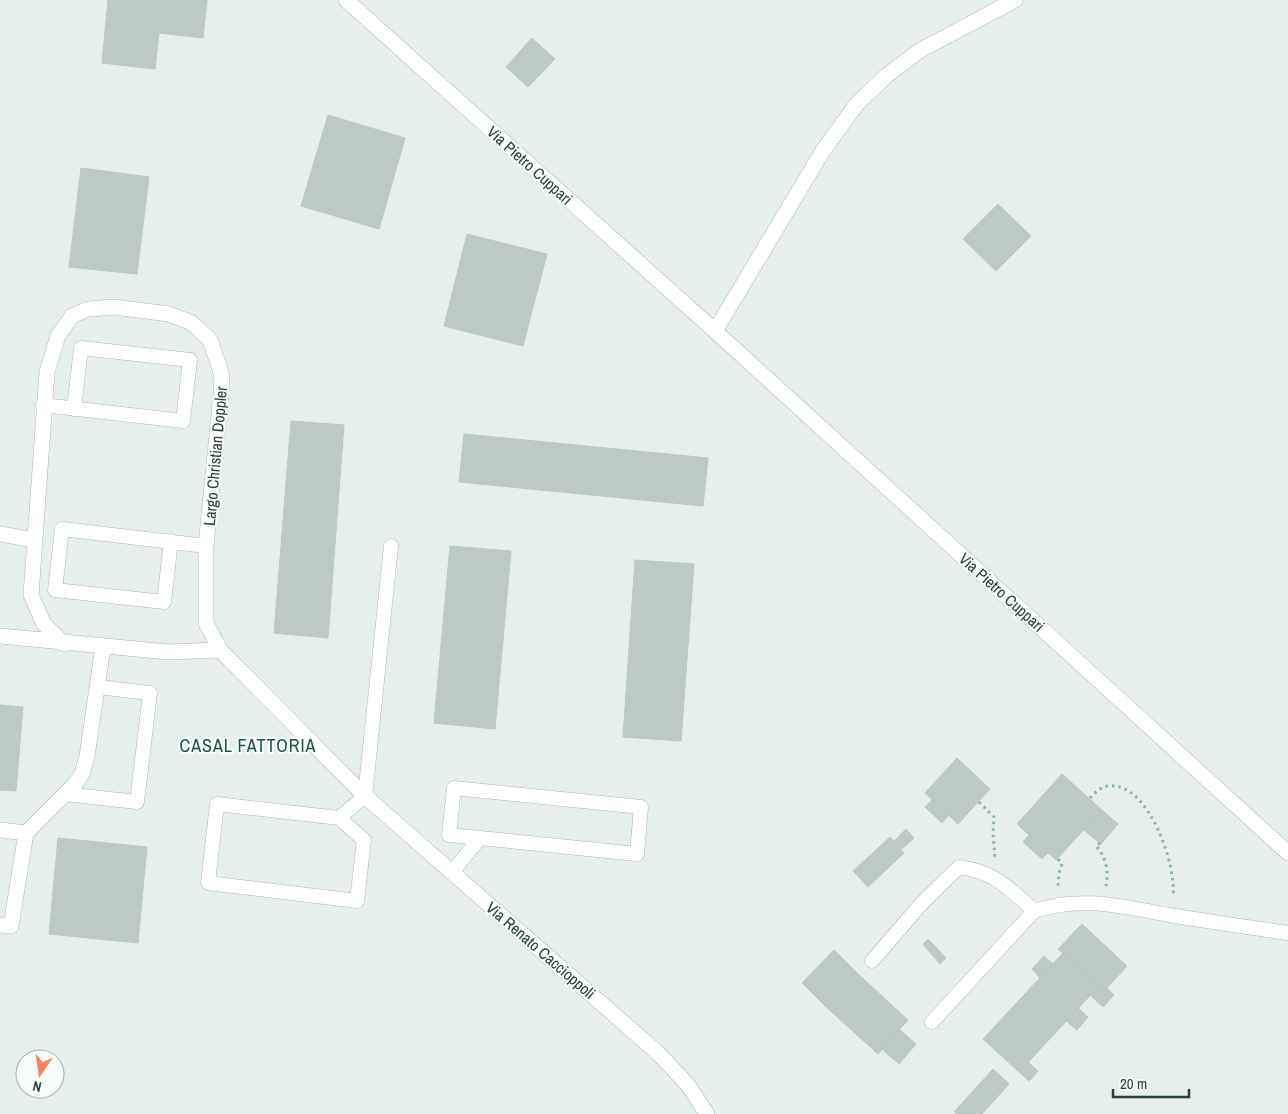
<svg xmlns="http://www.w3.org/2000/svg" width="1288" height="1114" font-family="'Archivo Narrow',sans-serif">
  <rect width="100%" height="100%" fill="#e6efeb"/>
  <path fill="#bbcac4" stroke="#b8c9c2" d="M108,0H207L203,38L159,33L155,69L102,63Z
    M532,38L555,59L528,87L506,67Z
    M328,115L405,138L379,229L301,206Z
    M81,168L149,177L137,274L69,267Z
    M998,204L1031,236L996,271L963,239Z
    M467,234L547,254L523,346L444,326Z
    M291,421L344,425L328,638L274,633Z
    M464,434L708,458L703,506L459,482Z
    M450,546L511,551L495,729L434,723Z
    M635,560L694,564L681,741L623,737Z
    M0,705L23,707L16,791L0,790Z
    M957,758L990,789L958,824L925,793Z
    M1062,774L1102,810L1056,860L1017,824Z
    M932,800L949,815L942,823L925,807Z
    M1102,810L1118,824L1101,844L1084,830Z
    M906,829L914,838L902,849L894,841Z
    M1029,835L1048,853L1042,859L1023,842Z
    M890,837L904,853L868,887L853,871Z
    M58,838L147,847L138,943L49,934Z
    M1082,924L1127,966L1104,991L1058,949Z
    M928,939L946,958L940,964L923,944Z
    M834,950L856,972L824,1005L802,983Z
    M1063,953L1099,986L1019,1072L983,1039Z
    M1044,956L1053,964L1040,978L1032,969Z
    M856,972L908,1020L878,1054L824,1005Z
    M1099,986L1104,991L1107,988L1114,995L1103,1007L1090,995Z
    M1078,1008L1088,1017L1077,1030L1066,1021Z
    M899,1029L916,1044L899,1064L882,1049Z
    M1028,1062L1038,1071L1029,1081L1019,1072Z
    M993,1069L1009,1084L982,1114H957L954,1112Z"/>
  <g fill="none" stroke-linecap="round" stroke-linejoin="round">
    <defs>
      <path id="service" d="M43,405L183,421L190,360L81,348L74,409
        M171,541L164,602L55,590L62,529L206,546
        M65,794L137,802L150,693L97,687
        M217,804L339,818L364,840L357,901L208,883Z
        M339,818L365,796L391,546
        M452,872L480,838L637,854L641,807L454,788L449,835L480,838
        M872,961L922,903L959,867C995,872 1008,887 1034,911
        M932,1022L1034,911C1081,895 1123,907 1170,915C1209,922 1249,927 1288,933"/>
      <path id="minor" d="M346,0L715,331L1288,853
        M715,331L824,149L857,104L886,76L919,51L1015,0
        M0,534L34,540
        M0,636L168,652L220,650
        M64,644L44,624L31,595L47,372L58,336L72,316L88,309L114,307L169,314L192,323L210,340L219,366L222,377L221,394L206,546V623L220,650L365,796L659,1054L688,1085L707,1114
        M0,830L26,833
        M0,925L11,926L26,833L76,783L82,774L87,756L103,647"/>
    </defs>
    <use href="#service" stroke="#a8b8b2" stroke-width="15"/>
    <use href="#minor" stroke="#a8b8b2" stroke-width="16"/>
    <path stroke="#86b3a5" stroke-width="3" stroke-dasharray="2.5 4" stroke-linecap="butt" d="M1090,798C1095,793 1101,786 1109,786C1149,782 1177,866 1173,897
      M979,802L994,817L993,834L995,858
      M1100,843L1096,846C1106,856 1109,873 1106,886
      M1058,859L1062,864L1059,873L1058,886"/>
    <use href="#service" stroke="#fff" stroke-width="14"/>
    <use href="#minor" stroke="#fff" stroke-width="15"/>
  </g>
  <g text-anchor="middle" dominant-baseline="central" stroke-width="4.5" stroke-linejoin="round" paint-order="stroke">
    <g font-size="16" fill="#24423a" stroke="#f7fbf9">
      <text transform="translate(530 165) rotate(42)">Via Pietro Cuppari</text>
      <text transform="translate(215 456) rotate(-85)">Largo Christian Doppler</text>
      <text transform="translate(1002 592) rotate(42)">Via Pietro Cuppari</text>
      <text transform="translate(541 950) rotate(41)">Via Renato Caccioppoli</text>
    </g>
    <g font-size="18" letter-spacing="1" fill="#1f5548" stroke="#f7fbf9">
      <text x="248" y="745">CASAL FATTORIA</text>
    </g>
  </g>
  <g transform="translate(40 1074) rotate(193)"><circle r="24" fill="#f7fbf9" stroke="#a3b1ad"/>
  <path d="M0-4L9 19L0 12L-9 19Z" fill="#f4845f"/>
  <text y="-8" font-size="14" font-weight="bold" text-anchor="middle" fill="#24423a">N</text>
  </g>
  <path d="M1113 1089v8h76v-8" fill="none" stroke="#24423a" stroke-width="2.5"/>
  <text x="1120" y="1089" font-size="15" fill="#24423a" stroke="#f7fbf9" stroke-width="4" paint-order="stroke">20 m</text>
</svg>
